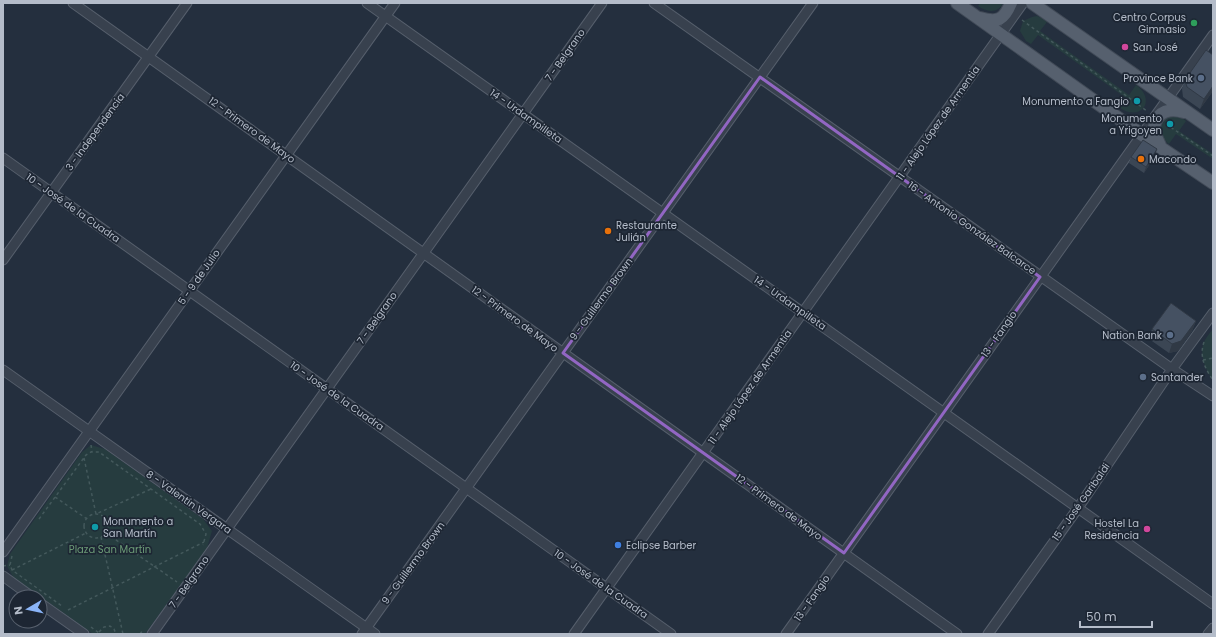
<svg xmlns="http://www.w3.org/2000/svg" width="1216" height="637" font-family="Poppins,sans-serif">
  <rect width="100%" height="100%" fill="#242f3e"/>
  <path fill="#263c3f" d="M980,3H1003C998,14 986,12 978,6Z
    M1037,16L1042,18L1047,22L1040,31L1129,95L1136,85C1157,100 1141,122 1120,108L1126,98L1038,35L1031,44L1026,41L1020,31L1023,21L1032,17Z
    M1171,116L1181,117L1186,121L1179,131L1213,154V159L1176,134L1169,144C1163,139 1155,128 1162,121C1164,118 1168,117 1171,116Z
    M1213,329V380C1205,369 1198,353 1205,340C1207,336 1210,333 1213,329Z
    M91,445L105,449L203,519L212,531L207,548L145,634H93L13,577L7,566L10,554L82,452Z"/>
  <g fill="none" stroke-linecap="round" stroke-linejoin="round">
    <defs>
      <path id="minor" d="M73,3L957,634
        M367,3L1213,604
        M654,3L1172,369L1213,396
        M3,158L671,634
        M3,260L187,3
        M3,370L375,634
        M3,552L395,3
        M3,576L32,597
        M40,603L84,634
        M152,634L602,3
        M362,634L813,3
        M574,634L1023,3
        M786,634L1213,35
        M988,634L1078,508L1172,369L1213,313
        M1208,634L1213,628"/>
      <path id="major" d="M957,3L1142,135L1213,183
        M1032,3L1213,130
        M980,18C998,23 1004,20 1011,3
        M1161,148C1159,142 1153,133 1154,127C1157,110 1171,108 1184,112"/>
    </defs>
    <use href="#minor" stroke="#565f6c" stroke-width="11"/>
    <use href="#major" stroke="#414a57" stroke-width="14"/>
    <path stroke="#44595c" stroke-width="1.5" stroke-dasharray="3 3" stroke-linecap="butt" d="M1022,20L1147,111
      M1166,124L1213,156
      M1204,342C1199,356 1205,369 1213,380
      M1203,360L1213,358
      M91,445L92,452
      M84,458L96,514L151,489
      M55,497L87,519
      M84 526a12 12 0 1 1 24 0a12 12 0 1 1-24 0Z
      M39,519L86,455L91,452H99L200,524L206,534L203,545
      M106,533L177,582
      M101,537L123,634
      M12,556L10,565L12,570L62,606
      M3,566L10,565
      M12,570L86,533
      M68,610L204,542
      M91,627L99,633
      M99,632L104,627L110,626L114,629L116,634
      M140,634L143,630"/>
    <use href="#minor" stroke="#38414e" stroke-width="9"/>
    <use href="#major" stroke="#56606e" stroke-width="12"/>
  </g>
  <path fill="#3b4654" d="M1185,80L1213,91L1200,109L1183,97L1182,89Z
    M1155,156L1144,173L1129,163L1131,157Z
    M1196,321L1192,331L1178,351L1169,353L1149,339L1152,329Z"/>
  <path fill="#303945" d="M1213,86V91L1200,109L1204,99Z
    M1157,149L1155,156L1144,173L1146,167Z
    M1196,321L1192,331L1178,351L1169,353L1172,344Z"/>
  <path fill="#455162" stroke="#303945" d="M1206,50L1213,55V86L1204,99L1187,87L1185,80Z
    M1143,140L1157,149L1146,167L1131,157Z
    M1171,303L1196,321L1181,341L1172,344L1152,329Z"/>
  <path fill="none" stroke="#9266c3" stroke-width="3" stroke-linejoin="round" d="M760,77L1040,277L844,553L563,353Z"/>
  <circle fill="#2e9e5b" stroke="#1d2633" stroke-width="1.5" cx="1194" cy="23" r="4"/>
  <g fill="#d1479c" stroke="#1d2633" stroke-width="1.5">
    <circle cx="1125" cy="47" r="4"/>
    <circle cx="1147" cy="529" r="4"/>
  </g>
  <g fill="#5c6f8a" stroke="#1d2633" stroke-width="1.5">
    <circle cx="1201" cy="78" r="4"/>
    <circle cx="1170" cy="335" r="4"/>
    <circle cx="1143" cy="377" r="4"/>
  </g>
  <g fill="#0f9aa8" stroke="#1d2633" stroke-width="1.5">
    <circle cx="1137" cy="101" r="4"/>
    <circle cx="1170" cy="124" r="4"/>
    <circle cx="95" cy="527" r="4"/>
  </g>
  <g fill="#e8710a" stroke="#1d2633" stroke-width="1.5">
    <circle cx="1141" cy="159" r="4"/>
    <circle cx="608" cy="231" r="4"/>
  </g>
  <circle fill="#3f7fe0" stroke="#1d2633" stroke-width="1.5" cx="618" cy="545" r="4"/>
  <g text-anchor="middle" dominant-baseline="central" stroke-width="3.5" stroke-linejoin="round" paint-order="stroke">
    <g font-size="10" fill="#b4bcc9" stroke="#1d2633" text-anchor="end">
      <text x="1186" y="17">Centro Corpus<tspan x="1186" dy="12">Gimnasio</tspan></text>
      <text x="1133" y="47" text-anchor="start">San José</text>
      <text x="1193" y="78">Province Bank</text>
      <text x="1129" y="101">Monumento a Fangio</text>
      <text x="1162" y="118">Monumento<tspan x="1162" dy="12">a Yrigoyen</tspan></text>
      <text x="1149" y="159" text-anchor="start">Macondo</text>
      <text x="616" y="225" text-anchor="start">Restaurante<tspan x="616" dy="12">Julián</tspan></text>
      <text x="1162" y="335">Nation Bank</text>
      <text x="1151" y="377" text-anchor="start">Santander</text>
      <text x="103" y="521" text-anchor="start">Monumento a<tspan x="103" dy="12">San Martín</tspan></text>
      <text x="1139" y="523">Hostel La<tspan x="1139" dy="12">Residencia</tspan></text>
      <text x="626" y="545" text-anchor="start">Eclipse Barber</text>
    </g>
    <g font-size="10" fill="#b4bcc9" stroke="#1d2633">
      <text transform="translate(565 55) rotate(-55)">7 - Belgrano</text>
      <text transform="translate(526 116) rotate(35)">14 - Urdampilleta</text>
      <text transform="translate(938 123) rotate(-55)">11 - Alejo López de Armentia</text>
      <text transform="translate(252 130) rotate(36)">12 - Primero de Mayo</text>
      <text transform="translate(95 132) rotate(-54)">3 - Independencia</text>
      <text transform="translate(73 208) rotate(35)">10 - José de la Cuadra</text>
      <text transform="translate(972 228) rotate(35)">16 - Antonio González Balcarce</text>
      <text transform="translate(199 277) rotate(-55)">5 - 9 de Julio</text>
      <text transform="translate(601 299) rotate(-54)">9 - Guillermo Brown</text>
      <text transform="translate(790 303) rotate(35)">14 - Urdampilleta</text>
      <text transform="translate(377 318) rotate(-55)">7 - Belgrano</text>
      <text transform="translate(515 319) rotate(36)">12 - Primero de Mayo</text>
      <text transform="translate(999 334) rotate(-55)">13 - Fangio</text>
      <text transform="translate(750 387) rotate(-55)">11 - Alejo López de Armentia</text>
      <text transform="translate(337 396) rotate(35)">10 - José de la Cuadra</text>
      <text transform="translate(189 502) rotate(35)">8 - Valentín Vergara</text>
      <text transform="translate(1081 502) rotate(-55)">15 - José Garibaldi</text>
      <text transform="translate(779 507) rotate(36)">12 - Primero de Mayo</text>
      <text transform="translate(413 563) rotate(-54)">9 - Guillermo Brown</text>
      <text transform="translate(189 582) rotate(-55)">7 - Belgrano</text>
      <text transform="translate(601 584) rotate(35)">10 - José de la Cuadra</text>
      <text transform="translate(812 598) rotate(-55)">13 - Fangio</text>
    </g>
    <g font-size="10" fill="#6b9a76" stroke="#1d2633">
      <text x="110" y="549">Plaza San Martín</text>
    </g>
  </g>
  <rect width="1216" height="637" fill="none" stroke="#b4bcc9" stroke-width="8"/>
  <g transform="translate(28 609) rotate(261)"><circle r="19" fill="#1d2633" stroke="#59626f"/>
  <path d="M0-3L7 15L0 10L-7 15Z" fill="#8ab4f8"/>
  <text y="-6" font-size="11" font-weight="bold" text-anchor="middle" fill="#b4bcc9">N</text>
  </g>
  <path d="M1080 621v6h72v-6" fill="none" stroke="#b4bcc9" stroke-width="2"/>
  <text x="1086" y="621" font-size="12" fill="#b4bcc9" stroke="#1d2633" stroke-width="3" paint-order="stroke">50 m</text>
</svg>
